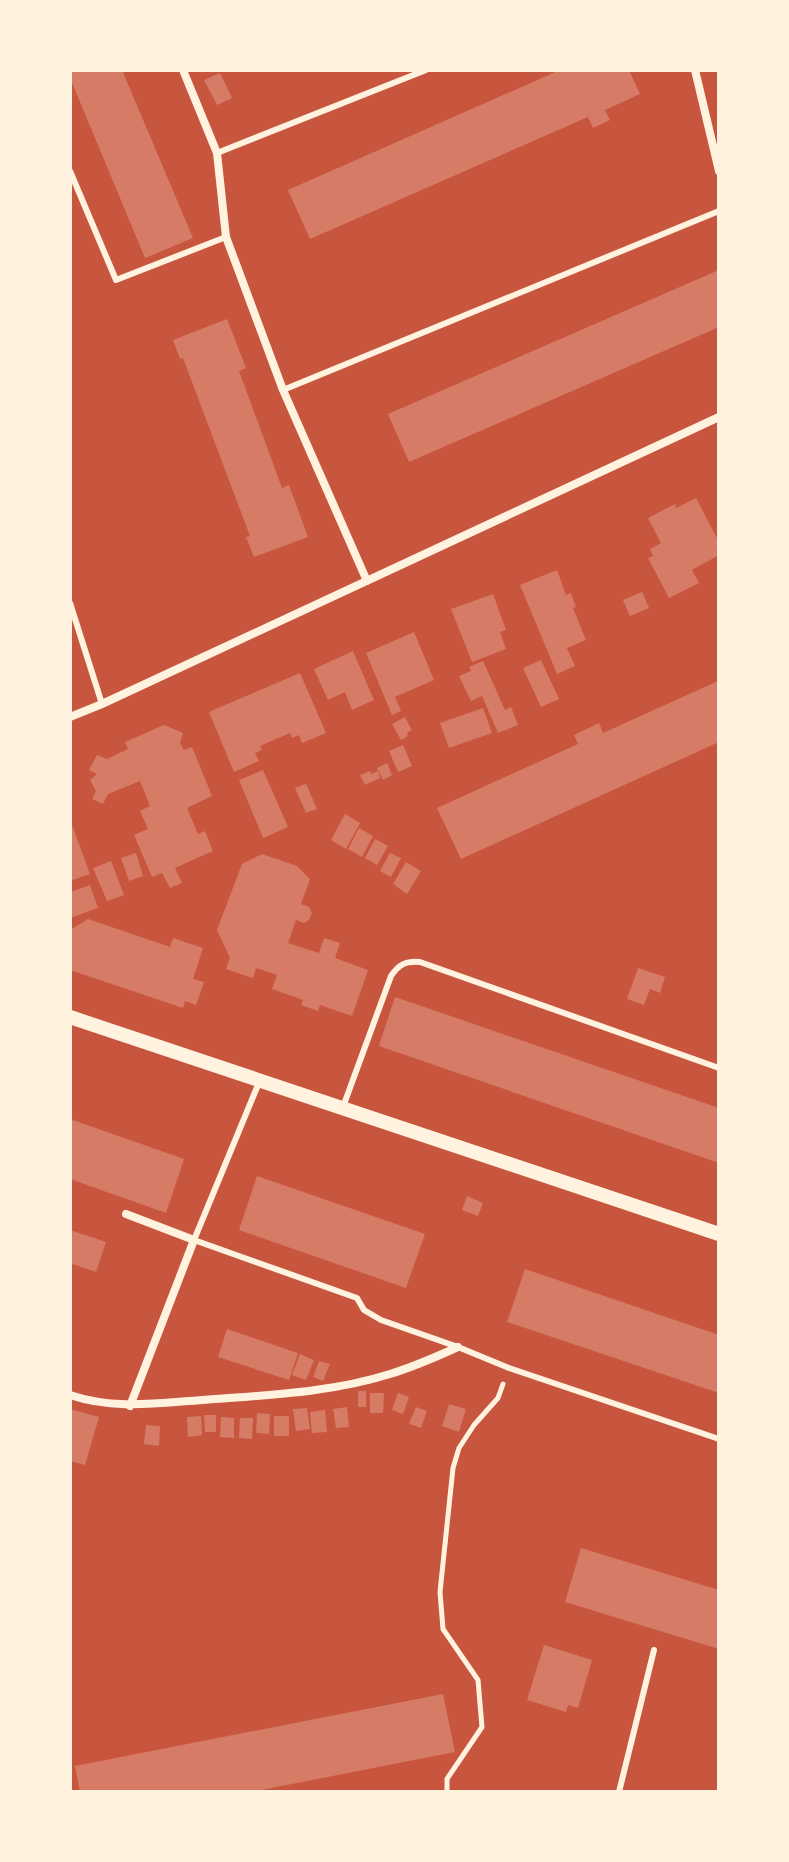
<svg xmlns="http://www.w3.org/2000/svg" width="789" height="1862" font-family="Manrope,sans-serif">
  <rect width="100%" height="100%" fill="#c8553d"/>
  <path fill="#d67c66" d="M70,70H122L193,238L145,258L70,78Z
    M560,70H629L640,94L605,110L610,120L593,128L588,117L310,239L288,190Z
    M220,73L232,98L217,105L204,80Z
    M719,270V327L409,462L388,414Z
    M227,319L246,368L239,371L282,488L289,485L308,537L254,557L246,537L250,536L183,358L180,359L173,340Z
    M696,498L719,542V555L692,570L699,583L669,598L648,558L653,556L650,549L661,543L648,518L675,504L676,508Z
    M557,570L566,595L571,593L576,607L573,608L586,640L567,648L575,666L557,674L520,585Z
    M642,592L649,608L630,616L623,600Z
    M493,594L506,630L500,632L506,649L472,662L451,609Z
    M414,632L434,680L395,697L401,711L392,715L366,653Z
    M353,651L374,700L352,710L345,692L328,700L314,669Z
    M541,660L559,699L541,707L523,668Z
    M483,661L505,710L511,707L518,725L498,733L482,696L471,701L459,676L471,671L469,667Z
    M300,673L326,733L302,743L299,735L292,738L290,733L260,746L262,750L255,753L259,761L234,772L209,712Z
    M718,681L719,742L461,859L437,808L578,744L574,735L599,723L603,733Z
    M483,708L492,733L449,748L440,723Z
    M405,717L412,730L407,733L408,736L401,740L392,724Z
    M164,725L183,733L180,743L184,750L192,747L212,796L187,808L198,834L205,831L213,851L175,868L182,883L170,888L162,873L152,877L134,835L148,829L140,811L150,806L140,781L108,794L103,804L92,799L96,791L90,780L97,774L89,770L97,755L107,759L128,749L125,742Z
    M403,745L412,766L398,772L389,751Z
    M387,763L392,775L383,780L377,768Z
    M263,770L288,827L263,838L239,780Z
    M370,771L371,774L378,771L380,778L365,785L360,775Z
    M306,784L317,809L306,813L295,788Z
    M345,814L360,823L346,849L331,840Z
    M70,820L90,874L70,881Z
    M359,828L373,836L362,857L348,849Z
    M375,839L388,846L377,865L365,858Z
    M136,853L143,876L129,881L121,858Z
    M390,853L401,858L391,877L380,871Z
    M262,854L297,866L310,879L301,904L309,907L312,913L309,920L304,923L296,920L288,943L319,953L324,938L340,943L335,958L368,970L352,1016L320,1005L318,1011L301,1005L303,1000L272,989L277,975L256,968L253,978L226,969L230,958L217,930L242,864Z
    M111,861L124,895L107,901L93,868Z
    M406,862L421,871L407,894L393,884Z
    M90,885L98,908L70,918V892Z
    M88,919L170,947L173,938L203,948L193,979L204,982L196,1005L185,1001L183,1008L70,970V930Z
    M638,968L665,977L660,993L650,989L644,1005L627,999Z
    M395,997L719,1108V1163L379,1046Z
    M70,1119L184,1159L166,1213L70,1179Z
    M257,1176L425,1234L406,1288L239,1230Z
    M467,1196L483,1203L478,1216L462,1210Z
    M70,1230L106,1242L96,1272L70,1263Z
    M525,1269L719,1335V1393L507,1322Z
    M227,1329L298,1353L289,1380L218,1357Z
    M300,1354L314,1360L306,1380L292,1375Z
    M319,1361L330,1364L323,1381L313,1377Z
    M358,1391H366V1407H358Z
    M370,1393H384L383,1413H370Z
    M398,1393L409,1397L403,1414L392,1410Z
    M449,1404L466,1409L459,1432L442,1426Z
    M347,1407L349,1427L336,1428L333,1409Z
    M416,1407L427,1411L421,1428L409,1424Z
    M307,1408L310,1429L296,1431L293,1409Z
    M70,1409L99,1417L85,1465L70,1461Z
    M325,1410L327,1432L312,1433L310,1412Z
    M257,1413L270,1414L269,1434L256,1433Z
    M204,1415H216V1432H205Z
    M201,1416L202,1435L188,1437L187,1417Z
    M274,1416H289V1436H274Z
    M221,1417L234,1418V1438L220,1437Z
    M240,1418H253L252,1439L239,1438Z
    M146,1425L160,1426L159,1446L144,1444Z
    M581,1548L719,1590V1649L565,1602Z
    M544,1645L592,1660L578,1708L568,1705L566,1712L527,1700Z
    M443,1694L455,1752L251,1792H80L75,1766Z"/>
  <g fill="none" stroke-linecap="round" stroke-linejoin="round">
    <path stroke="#fff3e0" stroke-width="5" d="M447,1792V1779L482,1727L478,1680L443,1629L440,1592L453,1468L459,1448L474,1425L498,1398L503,1384"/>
    <path stroke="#fff3e0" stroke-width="6" d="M217,153L426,70
      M70,171L116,280L226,237
      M283,390L719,211
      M70,603L102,704
      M260,1080L194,1240L357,1298L364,1310L381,1320L458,1347L509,1368L719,1439
      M343,1107L391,976C399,964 406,961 420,962L719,1068
      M619,1792L654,1650"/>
    <path stroke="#fff3e0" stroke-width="8" d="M183,70L217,153L226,237L283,390L367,581
      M695,70L719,171
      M70,717L102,704L719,417
      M126,1214L194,1240L130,1406
      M70,1395C114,1410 158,1403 203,1400C265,1395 330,1393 390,1374C413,1367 436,1357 458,1347"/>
    <path stroke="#fff3e0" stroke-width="14" d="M70,1017L719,1234"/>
  </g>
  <rect width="789" height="1862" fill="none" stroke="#fff3e0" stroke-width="144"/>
</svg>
